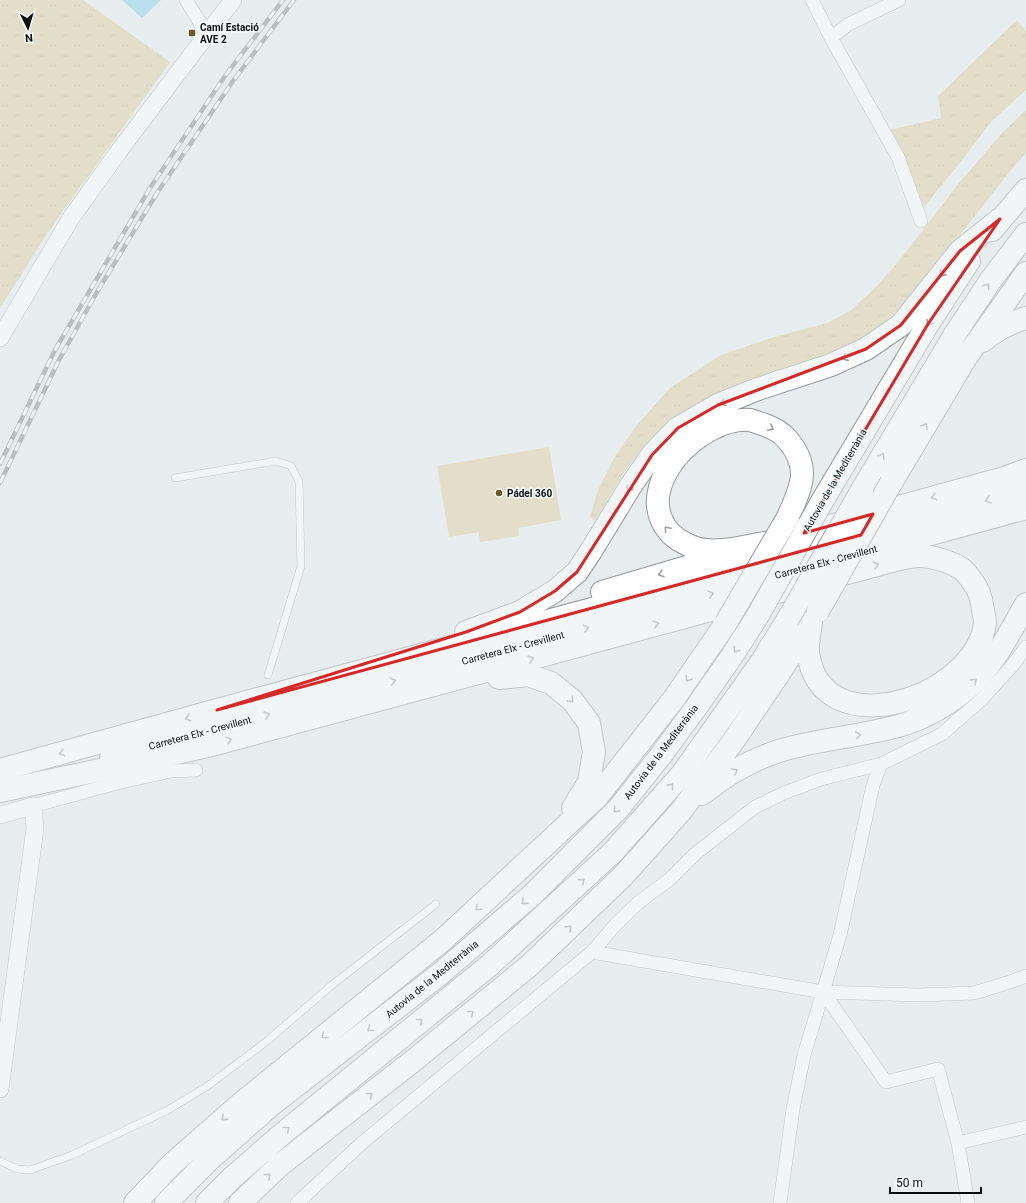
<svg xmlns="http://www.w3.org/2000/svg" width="1026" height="1203" font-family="Roboto,sans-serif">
  <defs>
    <pattern id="grass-tufts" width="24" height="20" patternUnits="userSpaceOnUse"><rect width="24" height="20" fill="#ddcd9b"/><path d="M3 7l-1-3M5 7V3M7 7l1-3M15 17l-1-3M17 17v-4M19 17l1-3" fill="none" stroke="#bcaf84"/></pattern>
  </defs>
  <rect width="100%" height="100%" fill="#e7ecee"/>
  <path fill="url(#grass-tufts)" d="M0,0H83L170,62L49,231L0,308Z
    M1017,20L1026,31V90L990,123L959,164L924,207L906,161L889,130L941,118L938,96Z
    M1026,110V153L1015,165L919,287L897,311L876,329L851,344L811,361L734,386L699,404L671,421L643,447L621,477L595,521L590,517L598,490L615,456L637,425L670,388L721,355L774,337L827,323L850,311L878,285L898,262L959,183L1003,132Z"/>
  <path fill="#ddcd9b" d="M549,447L561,520L518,528L519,536L480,542L479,532L449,537L437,466Z"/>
  <path fill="#84d1eb" d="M122,0H161L142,18Z"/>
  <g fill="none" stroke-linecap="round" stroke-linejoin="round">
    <defs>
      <path id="service" d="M175,478L276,461L291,466L299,481L301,566L268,675
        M0,1161L17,1169L30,1170L72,1155L166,1111L206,1087L267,1041L332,985L436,904"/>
      <path id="minor" d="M186,0L207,34
        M812,0L831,38L898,157L921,221
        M831,38L847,25L899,0
        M33,806L117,783L171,771L196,770
        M592,952L617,923L639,902L670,879L695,854L755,807L784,793L821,779L881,764
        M823,992L840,935L873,785L881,764L942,734L982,699L1012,666L1026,647
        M823,992L886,1082L938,1069L958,1143L968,1203H967
        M823,992L918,995L974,993L1010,982L1026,976
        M958,1143L1026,1127
        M297,1203L362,1143L592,952L823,992L804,1055L793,1109L780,1203"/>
      <path id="tertiary" d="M0,338L71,218L119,151L233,0
        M0,815L33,806L35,828L0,1089"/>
      <path id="trunk" d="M790,537L1026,472
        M602,592L734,553
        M111,758L1026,508
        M0,770L217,710L651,593L1026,489"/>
      <path id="motorway" d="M992,230L1026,190
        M983,341C995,330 1010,323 1026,318
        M1009,476L1026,470
        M891,483L965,359L1026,273
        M862,490L957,331L990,281L1026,234
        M824,498L928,324L969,261
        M769,542C748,546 727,552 706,550C694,549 680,542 671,534C628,488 700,416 750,420C754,421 758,423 762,424C771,427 781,432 787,439C812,468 801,487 788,517
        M466,632L520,612L555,591L577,572L591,551L630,487L652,455L678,428L718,405L758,389L831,365L866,349L901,325L960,251L1000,219
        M499,678L528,675L551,683L572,700L589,723L594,752L589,782L573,808
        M0,791L100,770L212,745L892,561C901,559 910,556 919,556C933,556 951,562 962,569C966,572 969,577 972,581C979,589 982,600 983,611C984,615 985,620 985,623C976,698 820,749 808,652C807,643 810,631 811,622
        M702,794C725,775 751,760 779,751C818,739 858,737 898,726C924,719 951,703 971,685C995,663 1010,632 1026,604
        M135,1203L172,1164L238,1106L444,939L597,797L673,700L726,623
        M166,1203L209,1160L271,1105L440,974L532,895L619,808L662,754L695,709L732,656L757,617
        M207,1203L233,1177L281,1135L491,964L613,852L682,774L762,661L788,619
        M240,1203L280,1165L413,1061L530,965L624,875L681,811L732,743L782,669L808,627"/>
    </defs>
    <use href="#service" stroke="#939799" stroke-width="8"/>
    <use href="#minor" stroke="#939799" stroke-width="14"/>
    <use href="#tertiary" stroke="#939799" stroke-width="18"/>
    <use href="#trunk" stroke="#939799" stroke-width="24"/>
    <use href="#motorway" stroke="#939799" stroke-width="24"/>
    <use href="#service" stroke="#fff" stroke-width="7"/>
    <use href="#minor" stroke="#fff" stroke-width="13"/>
    <use href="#tertiary" stroke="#fff" stroke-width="17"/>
    <use href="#trunk" stroke="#fff" stroke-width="22"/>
    <use href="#motorway" stroke="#fff" stroke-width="22"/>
    <defs>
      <path id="rail" d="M0,464L55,350L150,188L225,76L283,0
        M0,483L59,360L97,292L157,193L233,81L294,0"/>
    </defs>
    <use href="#rail" stroke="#818587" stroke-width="4.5"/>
    <use href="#rail" stroke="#f4fafb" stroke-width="3" stroke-dasharray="9" stroke-linecap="butt"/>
    <defs>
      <path id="motorway-bridge" d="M818,611L891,483
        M757,617L824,498
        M788,619L862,490
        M726,623L788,517"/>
    </defs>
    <use href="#motorway-bridge" stroke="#939799" stroke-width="24" stroke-linecap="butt"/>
    <use href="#motorway-bridge" stroke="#fff" stroke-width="22"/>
  </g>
  <defs><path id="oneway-chevron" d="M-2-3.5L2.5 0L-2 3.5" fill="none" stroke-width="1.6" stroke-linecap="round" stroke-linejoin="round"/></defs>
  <g stroke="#9d9e9e">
    <use href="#oneway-chevron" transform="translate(942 274) rotate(129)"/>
    <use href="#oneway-chevron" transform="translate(987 286) rotate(-56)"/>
    <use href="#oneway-chevron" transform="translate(929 323) rotate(122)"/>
    <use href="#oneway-chevron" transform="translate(845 358) rotate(156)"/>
    <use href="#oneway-chevron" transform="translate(723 403) rotate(157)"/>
    <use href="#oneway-chevron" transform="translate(925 426) rotate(-59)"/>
    <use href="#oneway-chevron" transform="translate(771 428) rotate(27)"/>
    <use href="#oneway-chevron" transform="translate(882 456) rotate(-59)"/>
    <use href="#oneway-chevron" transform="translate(629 489) rotate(122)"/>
    <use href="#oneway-chevron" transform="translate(934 497) rotate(165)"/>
    <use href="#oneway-chevron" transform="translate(988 500) rotate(165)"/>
    <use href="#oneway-chevron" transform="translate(667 529) rotate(-130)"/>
    <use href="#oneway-chevron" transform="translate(876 565) rotate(-15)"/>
    <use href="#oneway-chevron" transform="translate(661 574) rotate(163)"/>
    <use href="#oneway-chevron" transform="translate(711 594) rotate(-15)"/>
    <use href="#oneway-chevron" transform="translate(656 624) rotate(-15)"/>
    <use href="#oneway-chevron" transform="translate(586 628) rotate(-15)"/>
    <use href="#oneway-chevron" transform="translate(736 650) rotate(123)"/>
    <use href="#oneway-chevron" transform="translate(531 659) rotate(-15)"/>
    <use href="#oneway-chevron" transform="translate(688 679) rotate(124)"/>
    <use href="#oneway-chevron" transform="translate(393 681) rotate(-15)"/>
    <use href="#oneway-chevron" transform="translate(974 681) rotate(-45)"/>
    <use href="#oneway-chevron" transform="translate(571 700) rotate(45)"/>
    <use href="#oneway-chevron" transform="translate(267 715) rotate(-15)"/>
    <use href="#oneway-chevron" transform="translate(188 718) rotate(165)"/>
    <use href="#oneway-chevron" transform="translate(858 735) rotate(-9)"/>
    <use href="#oneway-chevron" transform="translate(229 740) rotate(-15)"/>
    <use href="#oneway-chevron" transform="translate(62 753) rotate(165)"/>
    <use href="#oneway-chevron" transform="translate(735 771) rotate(-32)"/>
    <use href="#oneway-chevron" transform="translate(671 786) rotate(-48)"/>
    <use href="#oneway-chevron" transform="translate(616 810) rotate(133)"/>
    <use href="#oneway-chevron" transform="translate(582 881) rotate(-42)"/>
    <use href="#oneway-chevron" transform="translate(524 902) rotate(139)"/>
    <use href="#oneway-chevron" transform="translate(478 908) rotate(137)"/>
    <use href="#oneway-chevron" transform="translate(569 928) rotate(-44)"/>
    <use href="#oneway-chevron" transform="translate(471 1013) rotate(-39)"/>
    <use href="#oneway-chevron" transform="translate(420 1021) rotate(-39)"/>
    <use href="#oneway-chevron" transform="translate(370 1029) rotate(142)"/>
    <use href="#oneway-chevron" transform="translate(324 1036) rotate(141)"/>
    <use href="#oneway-chevron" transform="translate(370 1095) rotate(-38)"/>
    <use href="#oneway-chevron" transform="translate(224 1118) rotate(138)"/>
    <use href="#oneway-chevron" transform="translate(287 1129) rotate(-39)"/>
    <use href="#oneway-chevron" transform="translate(268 1176) rotate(-43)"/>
  </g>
  <path d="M0 0H1026V1203H0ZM1000,219L928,324L804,533L873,514L861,535L217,710L466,632L520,612L555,591L577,572L652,455L678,428L718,405L866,349L901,325L960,251Z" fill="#e7ecee" fill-opacity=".55" fill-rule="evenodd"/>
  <path fill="none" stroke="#d62828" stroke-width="3" stroke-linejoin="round" d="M1000,219L928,324L804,533L873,514L861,535L217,710L466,632L520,612L555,591L577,572L652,455L678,428L718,405L866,349L901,325L960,251Z"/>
  <g fill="#6b5b29" stroke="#f4fafb" stroke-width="1.5">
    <rect x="188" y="29" width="8" height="8" rx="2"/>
    <circle cx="499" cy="493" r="4"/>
  </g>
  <g text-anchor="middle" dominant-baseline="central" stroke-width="3" stroke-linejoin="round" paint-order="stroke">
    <g font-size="10" font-weight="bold" fill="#0a0c0d" stroke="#f4fafb" text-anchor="start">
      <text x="200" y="27">Camí Estació<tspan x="200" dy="12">AVE 2</tspan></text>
      <text x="507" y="493">Pádel 360</text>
    </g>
    <g font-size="10" fill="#0a0c0d" stroke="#f4fafb">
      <text transform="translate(835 480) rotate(-60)">Autovia de la Mediterrània</text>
      <text transform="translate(826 562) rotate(-15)">Carretera Elx - Crevillent</text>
      <text transform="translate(513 648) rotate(-15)">Carretera Elx - Crevillent</text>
      <text transform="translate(200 733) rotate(-15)">Carretera Elx - Crevillent</text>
      <text transform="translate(661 752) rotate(-53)">Autovia de la Mediterrània</text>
      <text transform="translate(432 979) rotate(-39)">Autovia de la Mediterrània</text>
    </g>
  </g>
  <g transform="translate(28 28) rotate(175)" stroke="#f4fafb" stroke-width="3" paint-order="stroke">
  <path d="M0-3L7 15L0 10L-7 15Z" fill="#0a0c0d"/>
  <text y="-6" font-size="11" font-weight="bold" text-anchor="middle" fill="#0a0c0d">N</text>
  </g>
  <path d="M890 1187v6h91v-6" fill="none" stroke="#0a0c0d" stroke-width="2"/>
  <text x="896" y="1187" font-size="12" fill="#0a0c0d" stroke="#f4fafb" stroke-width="3" paint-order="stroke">50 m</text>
</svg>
